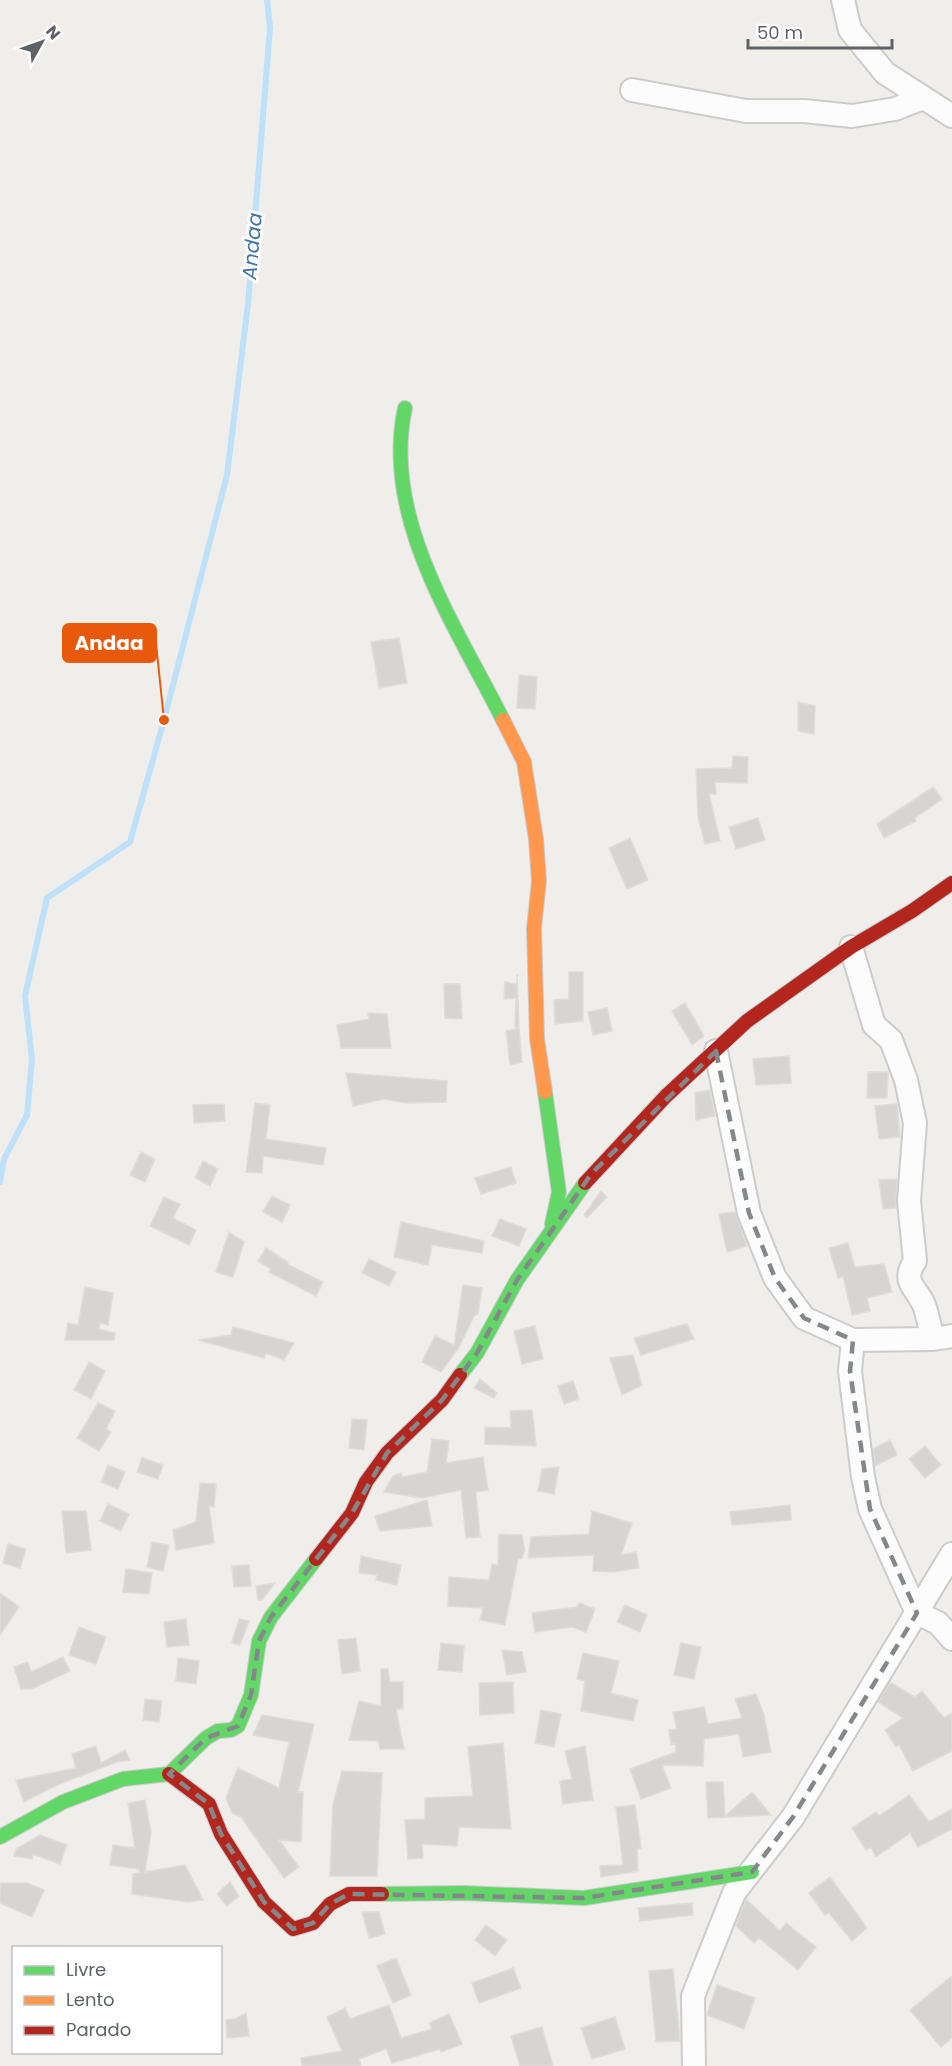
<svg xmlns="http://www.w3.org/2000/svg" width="952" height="2066" font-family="Poppins,sans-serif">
  <rect width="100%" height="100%" fill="#efeeea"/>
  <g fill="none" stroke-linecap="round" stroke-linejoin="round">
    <path stroke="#bfe0f9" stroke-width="6" d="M0,1182L4,1159L27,1115L32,1059L25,996L47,898L130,842L164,720L227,475L248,304L270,28L267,0"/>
  </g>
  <path fill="#d6d5d3" stroke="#deddd9" stroke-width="1.5" d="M399,638L407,683L379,688L371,642Z
    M519,675L537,677L535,709L517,708Z
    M798,702L815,706L814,734L798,731Z
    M733,756L748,757L747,783L715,782L716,794H709L720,841L705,844L698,817L696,769L732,768Z
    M933,787L942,799L915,818L916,821L884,838L877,824Z
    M758,818L765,840L736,849L729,827Z
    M630,838L648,880L627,889L609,848Z
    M569,972H583V1021L555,1024L554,1000L569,999Z
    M517,974L519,1028H515L516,998L504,999L505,982L517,984Z
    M444,984H460L462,1019L445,1018Z
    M685,1003L704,1036L692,1045L672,1011Z
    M607,1008L612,1031L593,1035L588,1012Z
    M368,1013L387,1014L391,1048H341L337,1025L369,1019Z
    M519,1028L522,1062L510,1065L506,1031Z
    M789,1056L791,1083L756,1085L753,1059Z
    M868,1072H888L887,1098H867Z
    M346,1073L447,1081L446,1102L406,1103L384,1099L353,1106Z
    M710,1090L715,1116L696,1120L695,1093Z
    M255,1103L270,1105L266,1139L326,1148L323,1165L263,1156L262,1173L246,1172Z
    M224,1104L225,1121L194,1123L193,1105Z
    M897,1104L900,1137L879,1139L875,1106Z
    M141,1152L155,1159L145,1182L130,1175Z
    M203,1161L218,1169L210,1186L195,1178Z
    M511,1167L516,1183L481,1194L475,1178Z
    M897,1179L896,1208L883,1209L879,1180Z
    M601,1191L607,1197L587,1218L584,1215Z
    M272,1196L290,1205L282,1222L263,1212Z
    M164,1197L180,1204L173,1218L196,1230L189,1245L150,1226Z
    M735,1212L747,1246L727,1252L719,1214Z
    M500,1219L526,1229L519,1246L492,1236Z
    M401,1222L484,1241L482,1253L432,1245L428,1265L394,1257Z
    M229,1232L244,1242L233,1277L216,1272Z
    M848,1243L855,1267L884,1264L892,1292L867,1298L870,1311L852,1315L843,1276L838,1278L829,1248Z
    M266,1248L288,1262L287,1264L323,1282L316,1296L269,1272L271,1269L258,1261Z
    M369,1259L396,1272L389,1286L362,1273Z
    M463,1285L482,1288L478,1314L474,1316L458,1349L441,1372L422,1362L435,1336L454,1345Z
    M85,1287L113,1293L108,1325L100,1323L99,1329L115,1333L114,1340H65L68,1323L78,1325Z
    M687,1324L694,1339L641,1355L634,1338Z
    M535,1326L543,1359L522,1364L514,1331Z
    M233,1327L294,1343L284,1360L266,1353L264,1358L198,1340L231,1335Z
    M633,1355L642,1385L622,1395L610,1358Z
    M89,1362L105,1371L91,1399L74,1390Z
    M480,1379L497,1393L494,1398L474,1388Z
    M573,1381L579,1399L564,1404L558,1386Z
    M98,1403L115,1411L106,1429L111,1432L99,1451L77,1438Z
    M532,1410L536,1446L485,1444V1427L511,1428L510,1411Z
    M352,1419L367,1420L364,1450L349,1448Z
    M432,1439L449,1441L446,1463L483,1457L488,1490L476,1492L480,1537L466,1538L461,1490L422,1498L384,1492L393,1476L401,1473L402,1477L427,1472Z
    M890,1440L897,1455L875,1466L873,1449Z
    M925,1446L941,1465L925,1478L909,1459Z
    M142,1458L163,1465L158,1479L137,1472Z
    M108,1465L125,1472L118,1489L101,1482Z
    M559,1467L554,1494L538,1491L542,1469Z
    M200,1483L216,1484L214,1507L209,1506L214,1543L176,1550L173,1530L196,1522Z
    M427,1500L432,1526L380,1531L375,1516Z
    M108,1504L129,1514L121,1531L100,1521Z
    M790,1505L791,1520L732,1525L730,1512Z
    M62,1511H86L91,1550L66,1553Z
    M592,1511L632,1523L621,1555L636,1552L639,1568L614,1572L593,1571L594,1555L528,1558L531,1537L589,1534Z
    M499,1534L522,1535L525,1550L522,1558L518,1559L505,1625L480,1620L483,1608L448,1606L449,1577L489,1580L492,1564L498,1565Z
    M152,1542L169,1545L163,1571L147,1567Z
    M8,1544L26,1549L20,1568L3,1563Z
    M361,1556L401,1565L397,1585L376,1580L377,1575L359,1573Z
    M249,1565L251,1586L234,1587L232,1566Z
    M126,1569L152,1573L149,1594L123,1592Z
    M275,1583L262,1600H258L256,1586Z
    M0,1593L19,1607L0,1635Z
    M579,1603L595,1609L586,1632L572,1627L535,1632L532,1613L577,1607Z
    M625,1605L647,1615L640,1632L617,1622Z
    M186,1619L189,1645L167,1647L164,1622Z
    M239,1619L249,1621L240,1645L232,1643Z
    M79,1627L106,1637L96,1664L69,1655Z
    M356,1638L360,1671L342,1674L338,1640Z
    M441,1643L464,1646L462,1672L438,1670Z
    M681,1643L701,1647L694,1679L674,1675Z
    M502,1650L522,1652L526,1672L507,1675Z
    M583,1653L619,1661L611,1693L638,1700L633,1721L581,1711L585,1681L577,1679Z
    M63,1657L70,1671L32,1689H21L14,1667L28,1662L31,1672Z
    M178,1658L199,1661L196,1684L176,1681Z
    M381,1669H388L390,1682H403V1709H396L404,1749H380L378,1741L349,1740L359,1701L381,1706Z
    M513,1682L514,1713L480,1715L479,1683Z
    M890,1682L915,1697L922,1691L944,1718L952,1713V1751L913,1771L899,1745L896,1747L885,1730L903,1718L878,1702Z
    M756,1694L764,1715L771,1752L743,1757L739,1734L704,1739L703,1766L662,1765L671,1788L641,1799L630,1769L676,1752L675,1744H671L669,1730L677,1729L673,1712L704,1707L708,1724L742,1718L735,1699Z
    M145,1699L162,1701L159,1722L143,1720Z
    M541,1710L561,1714L554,1747L535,1743Z
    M262,1715L314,1724L298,1792H303L301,1842L279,1840L299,1867L284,1878L241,1817L232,1813L226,1798L238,1768L279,1788L289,1742L253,1735Z
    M503,1743L511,1829L459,1827L457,1846L422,1844L423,1858L408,1859L405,1820L425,1819V1798L473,1796L468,1747Z
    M96,1746L101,1763L125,1750L130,1760L117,1762L57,1785L24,1802L16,1780L76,1768L72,1754Z
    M585,1746L593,1800L563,1804L560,1781L572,1779L565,1751Z
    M342,1771L382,1773L377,1876H330L333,1804Z
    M706,1782H723L725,1816L752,1792L771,1815L708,1818Z
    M909,1795L929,1822L952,1809V1829L918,1847L910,1833L876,1857L871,1847L866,1850L852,1828L876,1812L879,1816Z
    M145,1800L151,1832L145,1872L185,1865L203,1900L188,1902L132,1894L133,1874L140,1873L139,1869L110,1865L113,1845L135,1848L128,1803Z
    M635,1805L641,1848L637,1849L638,1871L601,1877L600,1866L623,1865L616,1807Z
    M40,1835L67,1845L60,1864L33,1854L32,1859L14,1856L16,1849Z
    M830,1877L867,1928L852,1941L829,1913L825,1915L809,1893Z
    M230,1882L239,1896L227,1906L217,1894Z
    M0,1883H27L44,1890L32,1917L0,1903Z
    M746,1899L780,1931L786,1923L816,1947L798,1970L759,1938L754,1943L736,1926Z
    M692,1903L693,1915L640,1921L638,1908Z
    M362,1912H379L385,1934L369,1938Z
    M486,1925L507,1940L495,1956L475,1940Z
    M396,1958L411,1995L393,2003L377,1966Z
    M513,1968L521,1988L479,2003L472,1983Z
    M673,1969L680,2041L656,2042L649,1971Z
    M952,1976V2038L941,2047L910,2010Z
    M717,1985L755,1998L744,2029L707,2015Z
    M389,2005L401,2038L432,2029L429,2023L449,2014L462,2044L441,2052L440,2049L392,2063L386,2049L359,2059L361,2066H302L301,2058L342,2051L327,2017L345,2008L350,2019Z
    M246,2013L249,2036L227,2038L226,2020L235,2019Z
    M615,2017L625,2049L592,2059L581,2028Z
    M542,2027L553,2066H520L511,2036Z"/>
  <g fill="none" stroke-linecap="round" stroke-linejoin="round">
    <defs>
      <path id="street" d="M843,0L850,30L885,73L952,116
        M632,90L746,111H804L852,116L895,109L923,98
        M851,947L874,1025L891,1040L906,1080L915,1123L909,1201L915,1261C901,1282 916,1287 924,1305C928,1316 930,1328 933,1339
        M716,1051L749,1213L775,1278L804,1318L853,1340L933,1339L952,1336
        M853,1340L850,1371L863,1477L870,1509L917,1613L938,1623L952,1639
        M694,2066L693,1996L734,1893L793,1817L952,1554"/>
      <path id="fast" d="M405,408C381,518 456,626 503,720
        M545,1092L559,1192L552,1224
        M460,1375L477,1353L517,1280L585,1183
        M0,1837L63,1802L123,1779L169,1774L206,1738L218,1731L231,1730L238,1726L251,1695L259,1641L271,1617L316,1559
        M382,1894L463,1893L584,1898L752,1872"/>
      <path id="slow" d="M503,720L524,762L536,839L539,881L534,928L537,1039L545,1092"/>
      <path id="jam" d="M585,1183L666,1096L747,1021L851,947L912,911L952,883
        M316,1559L352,1513L366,1482L387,1453L442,1400L460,1375
        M169,1774L209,1804L221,1834L264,1902L293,1929L313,1923L330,1904L349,1894H382"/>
    </defs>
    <use href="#street" stroke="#cbcccc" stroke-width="26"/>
    <use href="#fast" stroke="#cacacb" stroke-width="16"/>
    <use href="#slow" stroke="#cacacb" stroke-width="16"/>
    <use href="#jam" stroke="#cacacb" stroke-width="16"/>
    <use href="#street" stroke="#fdfcfc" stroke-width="22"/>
    <use href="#fast" stroke="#63d668" stroke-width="14"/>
    <use href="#slow" stroke="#ff974d" stroke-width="14"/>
    <use href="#jam" stroke="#b3261e" stroke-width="14"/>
  </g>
  <path fill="none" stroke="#84888a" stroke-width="4.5" stroke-dasharray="12 8" stroke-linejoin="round" d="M716,1051L749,1213L775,1278L804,1318L853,1340L850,1371L870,1509L917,1613L793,1817L752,1872L584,1898L349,1894L330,1904L313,1923L293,1929L264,1902L221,1834L209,1804L169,1774L206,1738L238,1726L251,1695L259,1641L271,1617L352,1513L387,1453L442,1400L477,1353L517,1280L592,1173Z"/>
  <g text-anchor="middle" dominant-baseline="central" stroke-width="6" stroke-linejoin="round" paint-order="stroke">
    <g font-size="20" font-style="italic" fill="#4174aa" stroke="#fff">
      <text transform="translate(252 246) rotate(-85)">Andaa</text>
    </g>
  </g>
  <path fill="none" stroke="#e8590c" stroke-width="2" d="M164 720L156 643"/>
  <circle fill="#e8590c" stroke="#fff" stroke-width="2" cx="164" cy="720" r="6"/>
  <rect fill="#e8590c" stroke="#e8590c" stroke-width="2" x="63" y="624" width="93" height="38" rx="6"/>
  <g font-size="20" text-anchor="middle" font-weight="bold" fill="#fff">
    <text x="109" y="650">Andaa</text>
  </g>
  <rect x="12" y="1946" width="210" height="108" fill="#ffffff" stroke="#bfc1c3" stroke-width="1.5"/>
  <rect x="24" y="1966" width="30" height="9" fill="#63d668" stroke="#bfc1c3" stroke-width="1.5"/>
  <text x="66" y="1976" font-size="18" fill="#5f6368">Livre</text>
  <rect x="24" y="1996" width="30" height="9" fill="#ff974d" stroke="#bfc1c3" stroke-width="1.5"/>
  <text x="66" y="2006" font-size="18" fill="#5f6368">Lento</text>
  <rect x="24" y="2026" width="30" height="9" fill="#b3261e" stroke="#bfc1c3" stroke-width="1.5"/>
  <text x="66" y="2036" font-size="18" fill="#5f6368">Parado</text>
  <g transform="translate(42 42) rotate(50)" stroke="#ffffff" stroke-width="4.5" paint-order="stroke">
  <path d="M0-4.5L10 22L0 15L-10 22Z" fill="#5f6368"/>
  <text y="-9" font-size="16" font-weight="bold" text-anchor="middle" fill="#5f6368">N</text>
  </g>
  <path d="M748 39v9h144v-9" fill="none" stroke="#5f6368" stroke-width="3"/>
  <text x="757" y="39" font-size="18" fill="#5f6368" stroke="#ffffff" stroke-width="4.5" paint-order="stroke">50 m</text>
</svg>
